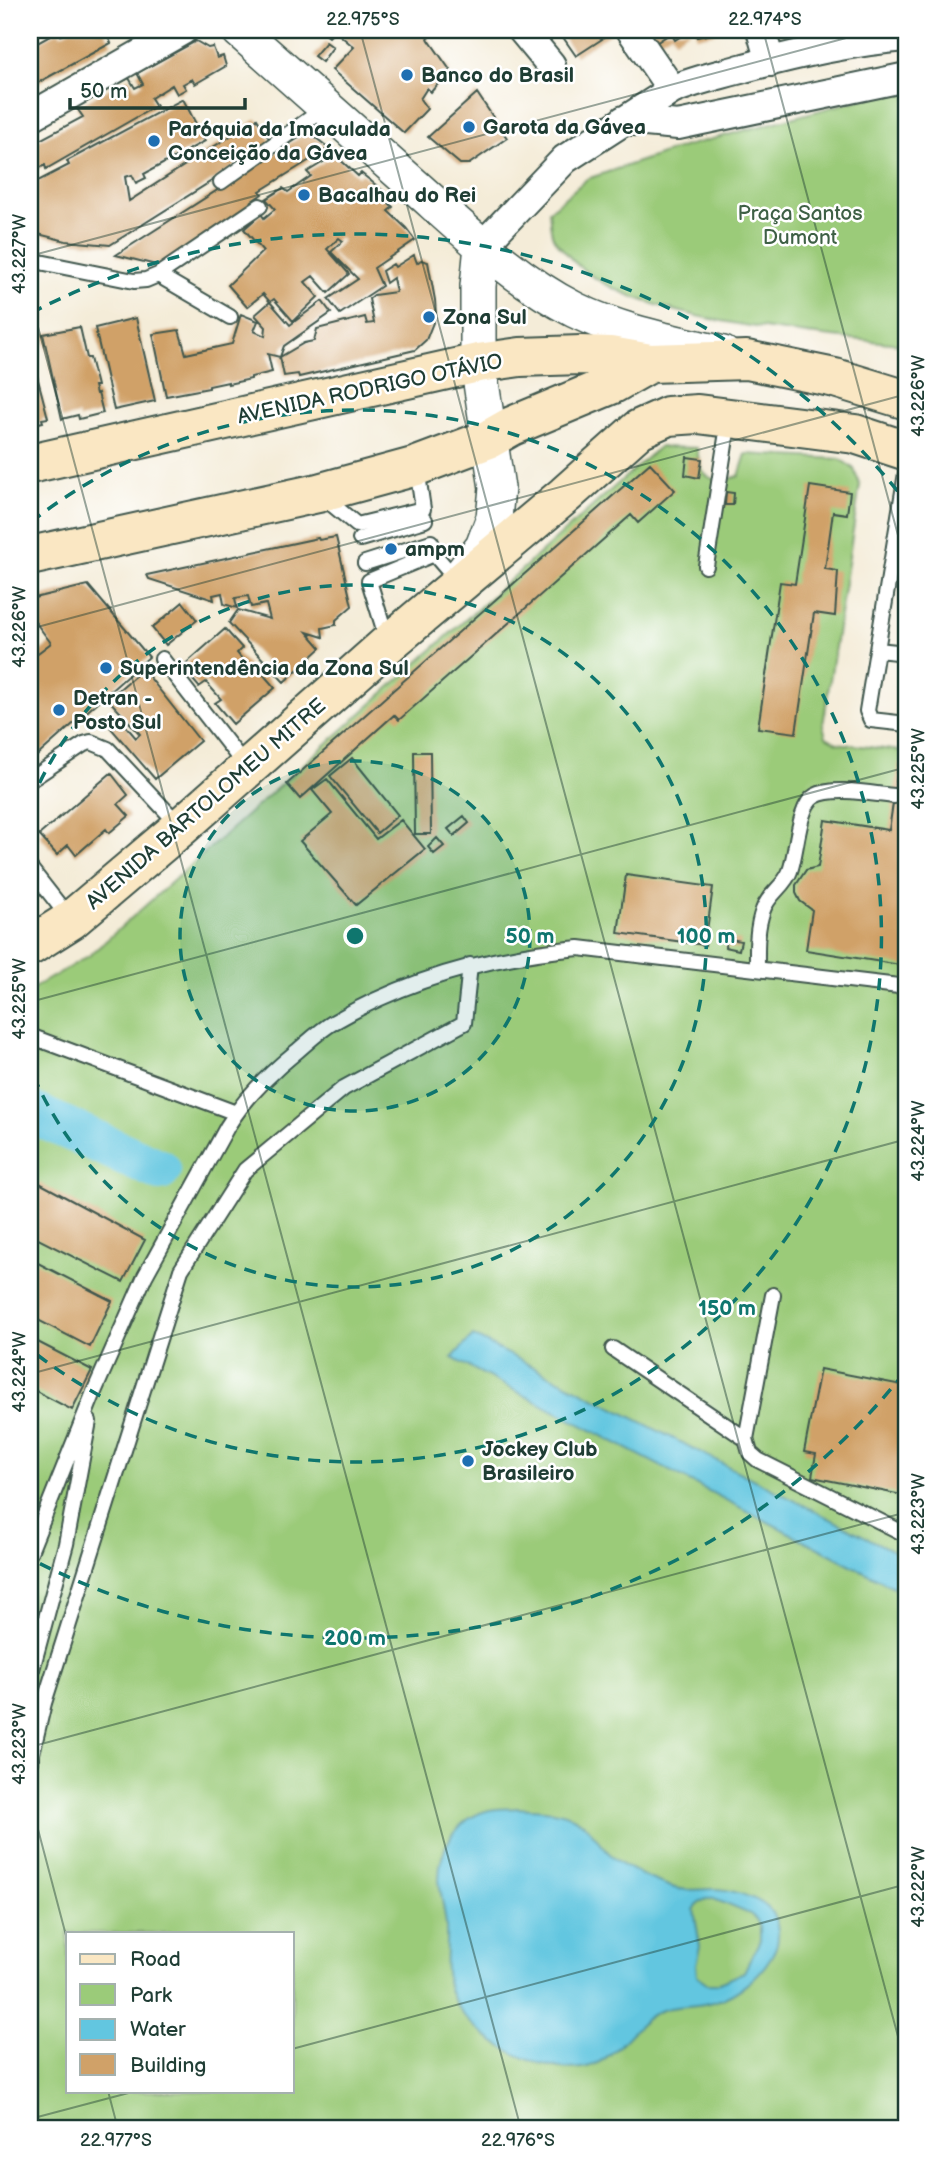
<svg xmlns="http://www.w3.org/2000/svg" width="937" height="2159" font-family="'Balsamiq Sans',sans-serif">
  <rect width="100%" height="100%" fill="#fff"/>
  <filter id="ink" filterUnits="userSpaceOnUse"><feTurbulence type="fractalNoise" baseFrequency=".0143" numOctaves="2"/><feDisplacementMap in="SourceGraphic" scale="14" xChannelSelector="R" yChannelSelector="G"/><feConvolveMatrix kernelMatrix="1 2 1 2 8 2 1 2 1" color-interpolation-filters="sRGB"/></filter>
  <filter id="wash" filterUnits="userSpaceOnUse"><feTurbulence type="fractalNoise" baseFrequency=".00686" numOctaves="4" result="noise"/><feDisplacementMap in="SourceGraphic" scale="28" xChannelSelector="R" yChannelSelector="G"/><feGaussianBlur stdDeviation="1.57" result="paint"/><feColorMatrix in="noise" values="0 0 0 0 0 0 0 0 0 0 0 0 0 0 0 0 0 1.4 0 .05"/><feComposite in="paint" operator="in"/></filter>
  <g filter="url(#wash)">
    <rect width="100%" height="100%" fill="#f4ecd8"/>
    <path fill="#9bcb79" stroke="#5d8456" stroke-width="2" fill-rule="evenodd" d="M896,90L907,93V345C818,334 624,324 567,254C563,249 556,243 553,237C550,230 550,219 549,211L587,179L686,146Z
      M659,447L697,448C700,476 709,486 739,476L746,454L840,459L854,469L860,485L823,725L826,737L837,743L907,752V2129H30V990L90,955ZM68,1933H292V2091H68Z"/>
    <path fill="#62c6e0" stroke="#40828a" stroke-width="2" fill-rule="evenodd" d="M473,1336L907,1558V1594L452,1358Z
      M518,1808C536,1810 558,1809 575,1818C589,1825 597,1840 608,1852C623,1868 651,1880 672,1887C686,1892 699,1889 714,1889C729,1889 757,1897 768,1908C781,1922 781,1942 771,1957C757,1980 731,2000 704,2004C688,2007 672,2005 657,2012C631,2025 616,2060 587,2067C542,2078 462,2034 449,1989C443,1969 447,1947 446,1926C445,1910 440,1895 439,1879C439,1848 456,1820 486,1811C496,1808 508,1809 518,1808ZM707,1899H714L750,1914L756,1919L760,1926V1940L744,1972L717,1984H708L697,1976L696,1964L700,1946L694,1910L699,1902Z"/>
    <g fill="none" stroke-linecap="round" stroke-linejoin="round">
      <path stroke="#62c6e0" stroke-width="42" d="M30,1112L160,1170"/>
    </g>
    <g id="blocks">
      <path fill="#d0a168" d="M70,30H104L111,43L30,87V47L59,31L61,35Z
        M320,30H424L429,40L450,70L431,92L427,88L420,99L427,109L404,133L332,70L354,47L335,31L329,37Z
        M558,30H616L576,56Z
        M639,30H690L675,40L671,33L653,45Z
        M695,30H724V31L697,37Z
        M196,41L208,48L213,47L217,58L223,56L226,66L195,84L192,79L183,84L186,89L177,94L172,85L151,98L156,106L46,169L45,165L30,173V145L83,117L76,107L129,78L135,88L143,84L137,73Z
        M326,42L333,47L322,62L314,56Z
        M477,93L507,138L469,164H460L428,137Z
        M183,99L205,141L144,174L146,178L136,183L132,175L125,177L129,201L257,119L272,143L110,245L66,241L30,232V185L69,165L67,161Z
        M308,132L329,148L260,191L262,194L252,201L255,206L160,266L116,255Z
        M335,155L358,176L361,173L387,194L383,197L393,207L388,211L406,228L415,240L374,268L382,286L340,314L328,299L358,279L331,252L343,241L339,238L327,249L349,274L328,293L313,276L305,282L318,297L293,321L274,299L270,302L263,294L247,307L228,285L263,251L244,229L261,214L264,218L275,209L266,199L283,188L288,192L311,176L307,172Z
        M414,255L417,263L421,260L428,262L435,300L436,315L426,340L415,350L299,377L298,374L284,376L280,357L268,354L272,372L251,377V379L228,384V382L209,386V388L166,396L153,334L179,330L186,354L232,344L241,314L258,321L254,331L265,336L266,327L255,315L270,302L290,325L322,301L331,313L284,346L280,357L304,343L314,341L317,329L365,317L367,324L374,323L369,299L374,295L396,292L393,278L386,283L382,271L393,264L395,267Z
        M136,318L155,401L114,410L95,328Z
        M80,327L87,358H90L97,386H94L96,394L98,393L103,413L79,419L78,415L62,419L43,334Z
        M30,349L48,418L42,419L43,422L30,425Z
        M687,457L702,459L699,478L685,475Z
        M650,463L675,490L638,523L631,515L399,720L394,715L300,799L287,784Z
        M810,486L850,492L847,514L833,512L825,569L838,571L835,616L814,613L796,733L758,728L780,582L795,584Z
        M726,492L734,493L733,505H725Z
        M336,537L352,606L336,620V625L322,628L323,637L307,632L321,648L284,682L229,623L238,610L270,619L266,604L251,607L248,596L235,598L237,608L224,604L222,593L213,595L214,600L149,579L147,575L318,538L319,540Z
        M88,585L149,657L30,762V659L51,643L30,615V599Z
        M183,602L197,620L166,645L152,628Z
        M225,629L242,648L237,653L248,666L246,668L250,672L256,666L275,688L233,724L215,703L221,699L206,682L199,687L182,667Z
        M143,669L200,741L155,779L109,726L119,718L136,738L140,734L108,699Z
        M414,752H430L431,834H415Z
        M352,758L398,815L377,833L330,776Z
        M899,763L907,764V966L806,950L812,910L800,901L796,893V885L806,870L818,867L825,820L889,830Z
        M111,773L128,795L118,804L129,816L109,833L106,829L76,855L68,845L57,855L39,835Z
        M327,779L376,839L401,820L425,849L356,905L300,841L332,814L312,790Z
        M464,816L469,823L454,836L448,829Z
        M437,838L444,846L434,854L428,847Z
        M626,875L713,887L705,945L618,933Z
        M726,938L741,941L739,950L725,947Z
        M30,1178L145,1240L123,1282L30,1235Z
        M30,1259L112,1301L90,1347L30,1316Z
        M30,1338L92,1370L72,1410L30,1388Z
        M820,1369L907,1386V1496L812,1477L816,1454L804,1452Z"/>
    </g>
  </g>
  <g filter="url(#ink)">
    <use href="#blocks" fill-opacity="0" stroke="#3f574d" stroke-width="2"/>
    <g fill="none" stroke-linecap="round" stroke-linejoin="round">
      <defs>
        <path id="service" d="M221,182L325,108
          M30,260L134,281L146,280L158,275L260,206
          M158,275L230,317
          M907,467L867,711L871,720L907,724
          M322,496L357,525L423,509L417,468
          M360,539L425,520
          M365,563L431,542
          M706,566L729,419
          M387,639L369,581L434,554L459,583
          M877,650L907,653
          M162,659L247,768
          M30,780L84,744L91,742L108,749L180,826
          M30,868L70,919
          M757,969C757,949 756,929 763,910C768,894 785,886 790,871C797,853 798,805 815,796C833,786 873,794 894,796
          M30,1036L236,1113
          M773,1295L746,1439L750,1453L758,1460L907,1535
          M613,1349L746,1439
          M30,1552L94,1392L145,1276L227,1127C245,1097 269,1074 296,1052C308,1042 320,1030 334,1022C409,978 492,956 579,948L907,987
          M30,1677L66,1544L89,1421
          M30,1762L44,1703L181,1270L245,1170L344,1088L464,1023L470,965"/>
        <path id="minor" d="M522,30L551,65
          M631,30L672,90
          M761,30L770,62
          M30,117L183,30
          M624,120L678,125L907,77
          M482,246L565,159L672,90C695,80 720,75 744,68C797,54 852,41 907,37"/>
        <path id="tertiary" d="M239,30C299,83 359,136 419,190C467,233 517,281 575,310C622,333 673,342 723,354
          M462,574L483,547L494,518L497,488L478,363V286L482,246"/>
        <path id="secondary" d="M30,464L478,363L520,357L581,355L610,356L650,363L747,360L835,378L907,400
          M30,556L318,493L417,466L489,439L512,426L613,384L650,363
          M30,946L71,920L181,827L389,643L565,495L639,429L668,416L698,414L855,434L907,451"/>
      </defs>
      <use href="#service" stroke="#3f574d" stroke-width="18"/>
      <use href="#minor" stroke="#3f574d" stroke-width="32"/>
      <use href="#tertiary" stroke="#3f574d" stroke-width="38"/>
      <use href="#secondary" stroke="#3f574d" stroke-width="42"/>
      <use href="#service" stroke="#fff" stroke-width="14"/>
      <use href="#minor" stroke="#fff" stroke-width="28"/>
      <use href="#tertiary" stroke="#fff" stroke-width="35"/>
      <use href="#secondary" stroke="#fae7c3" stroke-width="38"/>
    </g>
  </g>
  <path fill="none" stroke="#1f3d34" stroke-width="2" stroke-opacity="0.45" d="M360,30L907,2070M763,30L907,569M30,256L876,30M30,297L521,2129M30,629L907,394M30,1002L907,767M30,1374L907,1139M30,1747L907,1512M30,1799L68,1943M292,2049L907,1884M108,2091L118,2129M30,2119L136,2091"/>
  <circle cx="355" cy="936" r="175" fill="#0f766e" fill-opacity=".12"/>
  <g fill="none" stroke="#0f766e" stroke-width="3.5" stroke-dasharray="12 9">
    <circle cx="355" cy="936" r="175"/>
    <path d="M31 802A351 351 0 1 1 31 1070"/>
    <path d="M31 522A526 526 0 1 1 31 1350"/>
    <path d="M904 1373A702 702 0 0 1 31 1559M31 313A702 702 0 0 1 904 499"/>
  </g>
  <g fill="#1f6fb2" stroke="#fff" stroke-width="2.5">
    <circle cx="407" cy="75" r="7"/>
    <circle cx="469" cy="127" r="7"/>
    <circle cx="154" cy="141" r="7"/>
    <circle cx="304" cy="195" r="7"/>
    <circle cx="429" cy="317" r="7"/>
    <circle cx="391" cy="549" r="7"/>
    <circle cx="106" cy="668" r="7"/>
    <circle cx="59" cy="710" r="7"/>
    <circle cx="468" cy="1461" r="7"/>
  </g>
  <g text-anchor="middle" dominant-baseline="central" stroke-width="5" stroke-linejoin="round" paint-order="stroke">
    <g font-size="21" font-weight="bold" fill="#1f3d34" stroke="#fff" text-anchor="start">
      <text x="421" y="75">Banco do Brasil</text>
      <text x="483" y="127">Garota da Gávea</text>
      <text x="168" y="129">Paróquia da Imaculada<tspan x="168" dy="24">Conceição da Gávea</tspan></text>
      <text x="318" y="195">Bacalhau do Rei</text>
      <text x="443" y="317">Zona Sul</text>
      <text x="405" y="549">ampm</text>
      <text x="120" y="668">Superintendência da Zona Sul</text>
      <text x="73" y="698">Detran -<tspan x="73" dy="24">Posto Sul</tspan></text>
      <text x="482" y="1449">Jockey Club<tspan x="482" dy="24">Brasileiro</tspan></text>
    </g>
    <g font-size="21" fill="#3e6045" stroke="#fff">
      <text x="800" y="213">Praça Santos<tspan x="800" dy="24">Dumont</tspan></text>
    </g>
    <g font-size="21" fill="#1f3d34" stroke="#fff">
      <text transform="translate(370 389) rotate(-12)">AVENIDA RODRIGO OTÁVIO</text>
      <text transform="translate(206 804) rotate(-41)">AVENIDA BARTOLOMEU MITRE</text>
    </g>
  </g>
  <circle cx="355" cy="936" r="10" fill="#0f766e" stroke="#fff" stroke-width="3.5"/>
  <g font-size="21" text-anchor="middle" font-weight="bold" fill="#0f766e" stroke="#fff" stroke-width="5" stroke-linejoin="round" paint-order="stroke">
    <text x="530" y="943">50 m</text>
    <text x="706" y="943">100 m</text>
    <text x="727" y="1315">150 m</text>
    <text x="355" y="1645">200 m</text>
  </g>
  <rect width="937" height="2159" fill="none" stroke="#fff" stroke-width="77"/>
  <rect x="66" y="1932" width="228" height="161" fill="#ffffff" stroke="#a5b1ae" stroke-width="2"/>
  <rect x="80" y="1954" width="35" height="10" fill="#fae7c3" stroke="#a5b1ae" stroke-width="2"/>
  <text x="130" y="1966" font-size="21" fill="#1f3d34">Road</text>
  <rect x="80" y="1984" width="35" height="21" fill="#9bcb79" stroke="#a5b1ae" stroke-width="2"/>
  <text x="130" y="2002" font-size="21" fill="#1f3d34">Park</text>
  <rect x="80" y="2019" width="35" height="21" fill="#62c6e0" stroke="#a5b1ae" stroke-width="2"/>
  <text x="130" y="2036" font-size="21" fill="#1f3d34">Water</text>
  <rect x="80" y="2054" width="35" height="21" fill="#d0a168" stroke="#a5b1ae" stroke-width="2"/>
  <text x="130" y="2072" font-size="21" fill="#1f3d34">Building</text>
  <path d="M70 98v10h175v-10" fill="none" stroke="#1f3d34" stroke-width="3.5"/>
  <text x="80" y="98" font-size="21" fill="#1f3d34" stroke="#ffffff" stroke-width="5" paint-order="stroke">50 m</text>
  <rect x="38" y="38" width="860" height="2082" fill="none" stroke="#1f3d34" stroke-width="2.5"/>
  <g font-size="18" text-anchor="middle" fill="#1f3d34">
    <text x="363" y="25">22.975°S</text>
    <text x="765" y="25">22.974°S</text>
    <text transform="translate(19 254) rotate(-90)" y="6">43.227°W</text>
    <text transform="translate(918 396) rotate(-90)" y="6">43.226°W</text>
    <text transform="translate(19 627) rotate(-90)" y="6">43.226°W</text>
    <text transform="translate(918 769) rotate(-90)" y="6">43.225°W</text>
    <text transform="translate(19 999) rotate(-90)" y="6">43.225°W</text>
    <text transform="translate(918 1141) rotate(-90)" y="6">43.224°W</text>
    <text transform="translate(19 1372) rotate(-90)" y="6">43.224°W</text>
    <text transform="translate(918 1514) rotate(-90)" y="6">43.223°W</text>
    <text transform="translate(19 1744) rotate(-90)" y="6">43.223°W</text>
    <text transform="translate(918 1887) rotate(-90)" y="6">43.222°W</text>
    <text x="116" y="2146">22.977°S</text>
    <text x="518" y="2146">22.976°S</text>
  </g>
</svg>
